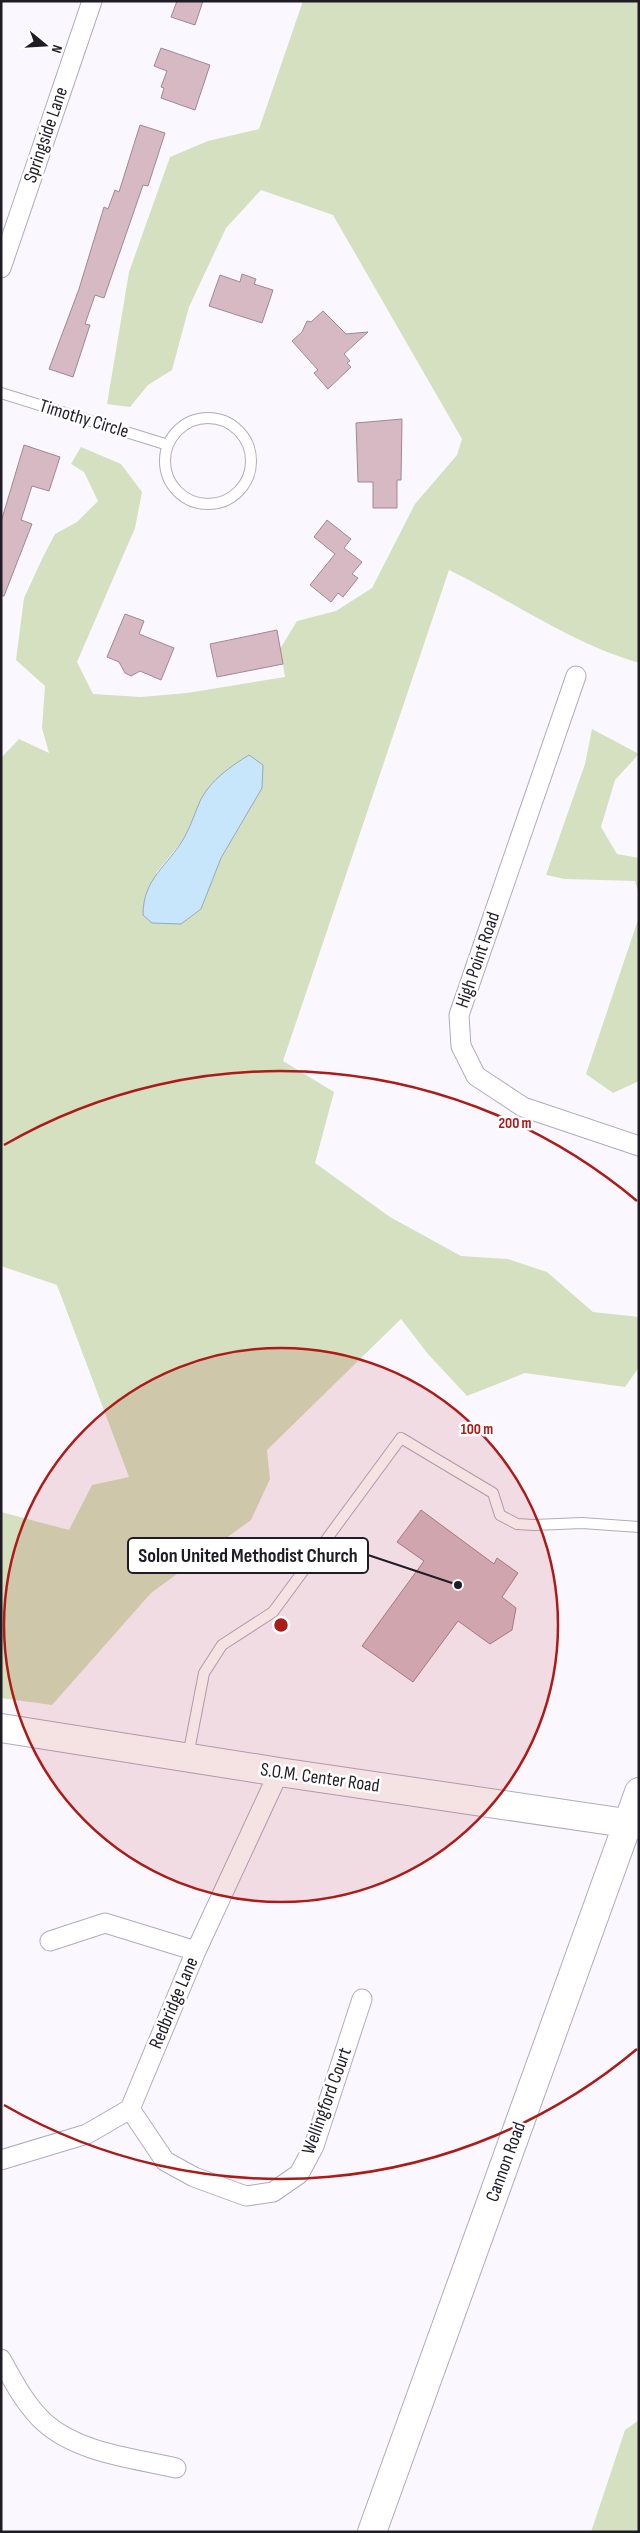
<svg xmlns="http://www.w3.org/2000/svg" width="640" height="2533" font-family="'Sofia Sans Condensed',sans-serif">
  <rect width="100%" height="100%" fill="#faf8fe"/>
  <path fill="#d4e0bf" fill-rule="evenodd" d="M303,1H639V663C570,643 513,601 449,570L283,1061L334,1092L315,1163L390,1217L461,1256L508,1259L547,1272L593,1312L639,1317V1367L625,1387L525,1373L467,1396L428,1354L401,1319L267,1450L270,1479L251,1520L151,1593L52,1705L1,1698V1512L69,1530L92,1485L129,1477L57,1285L1,1266V758L19,739L49,753L42,728L45,686L16,660L24,598L43,557L55,534L77,522L98,501L84,472L71,464L81,447L121,464L142,492L135,528L77,662L93,694L141,697L187,693L285,677L280,649L297,621L336,611L372,588L415,504L457,455L462,439L333,215L261,190L226,228L189,307L172,370L148,385L130,407L107,404L129,272L170,157L208,141L259,129ZM202,798L248,812L221,858L201,909L181,924L156,873L184,839Z
    M592,729L639,754L615,780L601,827L617,854L639,858V894L635,881L565,879L546,875L585,764Z
    M639,917V1081L613,1093L586,1074Z
    M639,2420V2532H591L625,2430Z"/>
  <path fill="#c8e6fb" stroke="#95a9bb" d="M249,755L263,765L262,788L221,858L201,909L181,924L152,923L143,915C143,878 168,866 184,838C191,826 195,812 201,799C212,779 230,767 249,755Z"/>
  <path fill="#d6b9c2" stroke="#a2878f" d="M177,1H203L195,25L171,17Z
    M161,48L210,65L195,110L161,98L164,88L161,87L167,71L154,66Z
    M140,125L165,133L148,186L143,185L104,298L95,295L85,324L90,325L73,377L49,369L79,289L104,207L108,209L115,190L119,192Z
    M242,274L256,279L254,284L273,290L262,323L209,306L220,275L240,282Z
    M323,311L346,334L368,332L344,354L350,361L347,363L351,367L328,389L314,373L318,370L292,341L302,332L307,321L311,322Z
    M402,419L401,480H397V508H373V482H358L356,423Z
    M24,445L60,457L49,491L32,486L21,520L32,524L4,596H1V522Z
    M327,520L351,539L344,548L362,562L352,574L358,578L343,597L338,593L331,602L310,585L335,554L314,537Z
    M125,614L144,621L139,634L174,648L161,680L140,671L131,676L125,673L119,662L107,657Z
    M277,630L283,664L217,677L210,644Z
    M421,1510L494,1564L497,1558L518,1573L502,1597L516,1608L512,1630L490,1644L458,1621L413,1682L362,1646L424,1561L397,1542Z"/>
  <g fill="none" stroke-linecap="round" stroke-linejoin="round">
    <defs>
      <path id="lane" d="M1,393L168,445
        M165 461a43 43 0 1 1 86 0a43 43 0 1 1-86 0Z
        M188,1756L204,1673L222,1645L273,1612L401,1438L493,1493L500,1515L517,1524L534,1525L582,1523L639,1527"/>
      <path id="street" d="M1,268L92,1
        M576,676L459,1015L461,1046L476,1076L523,1107L639,1146
        M50,1941L105,1923L196,1951
        M130,2109L165,2161L194,2177L246,2196L273,2192L299,2174L314,2146L362,1999
        M1,2160L87,2134L130,2109L196,1951L279,1772
        M1,2359C13,2381 26,2406 45,2423C79,2453 133,2458 176,2468"/>
      <path id="secondary" d="M372,2532L639,1792"/>
      <path id="primary" d="M1,1728L279,1772L639,1825"/>
    </defs>
    <use href="#lane" stroke="#b1aac2" stroke-width="12"/>
    <use href="#street" stroke="#b1aac2" stroke-width="21"/>
    <use href="#secondary" stroke="#b1aac2" stroke-width="30"/>
    <use href="#primary" stroke="#b1aac2" stroke-width="30"/>
    <use href="#lane" stroke="#fff" stroke-width="10"/>
    <use href="#street" stroke="#fff" stroke-width="19"/>
    <use href="#secondary" stroke="#fff" stroke-width="28"/>
    <use href="#primary" stroke="#fff" stroke-width="28"/>
  </g>
  <circle cx="281" cy="1625" r="277" fill="#ac1b18" fill-opacity=".12"/>
  <g fill="none" stroke="#ac1b18" stroke-width="2.5">
    <circle cx="281" cy="1625" r="277"/>
    <path d="M637 2049A554 554 0 0 1 4 2105M4 1145A554 554 0 0 1 637 1201"/>
  </g>
  <g text-anchor="middle" dominant-baseline="central" stroke-width="5" stroke-linejoin="round" paint-order="stroke">
    <g font-size="19" fill="#1f1c25" stroke="#fff">
      <text transform="translate(46 135) rotate(-71)">Springside Lane</text>
      <text transform="translate(84 419) rotate(17)">Timothy Circle</text>
      <text transform="translate(478 960) rotate(-71)">High Point Road</text>
      <text transform="translate(320 1778) rotate(8)">S.O.M. Center Road</text>
      <text transform="translate(174 2003) rotate(-67)">Redbridge Lane</text>
      <text transform="translate(327 2101) rotate(-70)">Wellingford Court</text>
      <text transform="translate(506 2162) rotate(-70)">Cannon Road</text>
    </g>
  </g>
  <circle cx="281" cy="1625" r="8" fill="#ac1b18" stroke="#fff" stroke-width="2.5"/>
  <g font-size="15" text-anchor="middle" font-weight="bold" fill="#ac1b18" stroke="#fff" stroke-width="5" stroke-linejoin="round" paint-order="stroke">
    <text x="515" y="1128">200 m</text>
    <text x="477" y="1434">100 m</text>
  </g>
  <path fill="none" stroke="#1f1c25" stroke-width="2" d="M458 1585L368 1555"/>
  <circle fill="#1f1c25" stroke="#fff" stroke-width="2" cx="458" cy="1585" r="5"/>
  <rect fill="#fff" stroke="#1f1c25" stroke-width="2" x="128" y="1538" width="240" height="35" rx="5"/>
  <g font-size="20" text-anchor="middle" font-weight="bold" fill="#1f1c25">
    <text x="248" y="1562">Solon United Methodist Church</text>
  </g>
  <rect width="640" height="2533" fill="none" stroke="#1f1c25" stroke-width="5"/>
  <g transform="translate(45 45) rotate(108)" stroke="#ffffff" stroke-width="4" paint-order="stroke">
  <path d="M0-4L9 19L0 12L-9 19Z" fill="#1f1c25"/>
  <text y="-8" font-size="14" font-weight="bold" text-anchor="middle" fill="#1f1c25">N</text>
  </g>
</svg>
